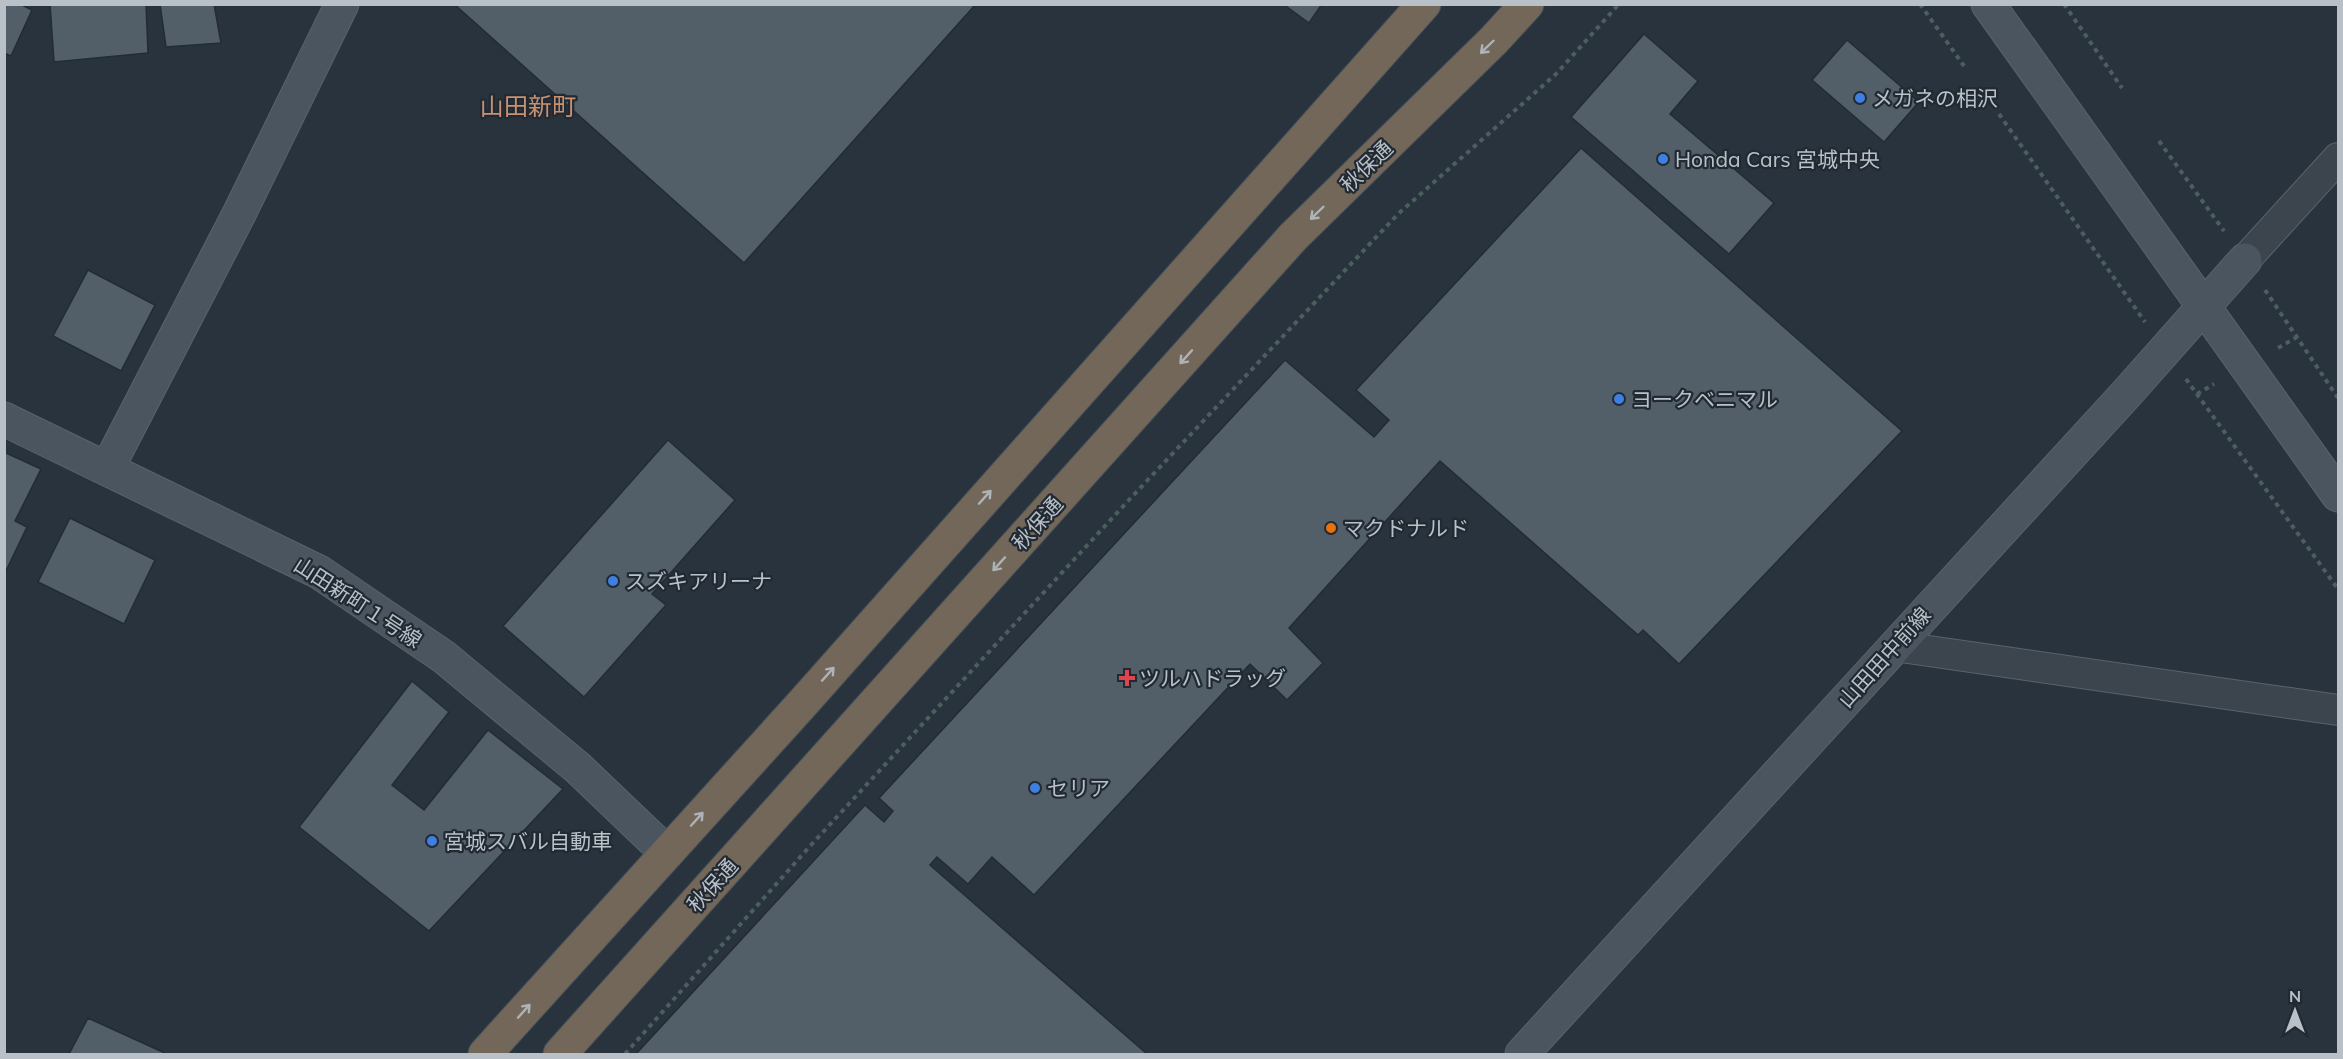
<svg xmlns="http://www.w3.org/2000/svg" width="2343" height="1059" font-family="Mulish,'Noto Sans JP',sans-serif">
  <rect width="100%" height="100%" fill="#29333d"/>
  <path fill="#525e68" stroke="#232c35" stroke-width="1.5" d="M4,4H20L32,10L11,56L4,53Z
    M50,4H146L148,53L54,62Z
    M160,4H214L221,43L166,47Z
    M454,4H976L744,263Z
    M1283,4H1322L1309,23Z
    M1644,34L1698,81L1670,114L1774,203L1729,254L1571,117Z
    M1847,40L1919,102L1884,142L1812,80Z
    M1581,148L1902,431L1679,664L1643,630L1638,635L1440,461L1289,628L1323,663L1287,700L1250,664L1034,895L992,857L968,884L937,857L930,865L1147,1054H636L865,805L884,822L893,811L879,798L1285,360L1374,437L1389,420L1356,390Z
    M88,270L155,305L121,371L53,336Z
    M668,440L735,500L652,594L666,605L584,697L503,626Z
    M4,452L41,469L15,521L27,527L4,575Z
    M70,518L155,560L124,624L38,582Z
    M412,681L449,712L392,785L424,810L488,730L563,789L429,931L299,827Z
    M88,1018L167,1054H69Z"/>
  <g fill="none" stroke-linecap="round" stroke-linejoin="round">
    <defs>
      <path id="street" d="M2245,260L2338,158
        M1894,646L2338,710"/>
      <path id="secondary" d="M1988,4L2338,495
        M4,419L319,572L444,657L578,768L667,853
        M107,469L239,214L342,4
        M1522,1054L2127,393L2245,260"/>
      <path id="highway" d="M485,1054L802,704L1424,4
        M560,1054L1293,237L1494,40L1527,4"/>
    </defs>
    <use href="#street" stroke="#5a636b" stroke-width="32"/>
    <use href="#secondary" stroke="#5a636b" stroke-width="35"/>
    <use href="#highway" stroke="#475058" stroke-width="35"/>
    <path stroke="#4c5f5f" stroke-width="4" stroke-dasharray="4.5 4.5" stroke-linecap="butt" d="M1920,4L1964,66
      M2064,4L2122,88
      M1999,114L2145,322
      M2159,141L2224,231
      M2265,290L2338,398
      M2278,348L2297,337
      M2186,379L2338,589
      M2197,394L2214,384
      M625,1054L811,845L1128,501L1398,214L1556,74L1619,4"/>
    <use href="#street" stroke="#3c454e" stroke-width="30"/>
    <use href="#secondary" stroke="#4b5560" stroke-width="33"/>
    <use href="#highway" stroke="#73675a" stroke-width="33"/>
  </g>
  <defs><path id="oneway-shaft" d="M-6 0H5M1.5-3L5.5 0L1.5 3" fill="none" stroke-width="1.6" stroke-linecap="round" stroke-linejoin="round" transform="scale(1.5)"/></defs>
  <g stroke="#aeb3b8">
    <use href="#oneway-shaft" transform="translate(1487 47) rotate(136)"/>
    <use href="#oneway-shaft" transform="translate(1317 213) rotate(136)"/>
    <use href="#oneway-shaft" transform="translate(1186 357) rotate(132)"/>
    <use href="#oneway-shaft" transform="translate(985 497) rotate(-48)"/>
    <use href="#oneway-shaft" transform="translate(999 564) rotate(132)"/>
    <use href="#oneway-shaft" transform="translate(828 674) rotate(-48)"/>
    <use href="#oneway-shaft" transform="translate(697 819) rotate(-48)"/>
    <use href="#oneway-shaft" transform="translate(524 1011) rotate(-48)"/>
  </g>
  <g fill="#3f7fe0" stroke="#212a33" stroke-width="2">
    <circle cx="1860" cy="98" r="6"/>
    <circle cx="1663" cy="159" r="6"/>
    <circle cx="1619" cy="399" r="6"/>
    <circle cx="613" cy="581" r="6"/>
    <circle cx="1035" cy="788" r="6"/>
    <circle cx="432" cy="841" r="6"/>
  </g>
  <circle fill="#e8710a" stroke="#212a33" stroke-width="2" cx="1331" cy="528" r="6"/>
  <path fill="#e0444e" stroke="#212a33" stroke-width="2" d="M1124 669h6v6h6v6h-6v6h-6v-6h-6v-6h6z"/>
  <g text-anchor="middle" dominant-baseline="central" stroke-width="4.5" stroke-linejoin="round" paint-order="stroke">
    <g font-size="21" fill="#b9c0c8" stroke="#212a33" text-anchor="start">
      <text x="1872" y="98">メガネの相沢</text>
      <text x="1675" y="159">Honda Cars 宮城中央</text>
      <text x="1631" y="399">ヨークベニマル</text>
      <text x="1343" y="528">マクドナルド</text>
      <text x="625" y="581">スズキアリーナ</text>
      <text x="1139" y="678">ツルハドラッグ</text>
      <text x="1047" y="788">セリア</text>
      <text x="444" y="841">宮城スバル自動車</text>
    </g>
    <g font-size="21" fill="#b9c0c8" stroke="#212a33">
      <text transform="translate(1366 166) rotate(-44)">秋保通</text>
      <text transform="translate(1037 523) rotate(-48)">秋保通</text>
      <text transform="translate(358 602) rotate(33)">山田新町１号線</text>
      <text transform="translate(1884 657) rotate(-48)">山田田中前線</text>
      <text transform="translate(712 885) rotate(-48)">秋保通</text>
    </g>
    <g font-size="24" fill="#c99173" stroke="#212a33">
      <text x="528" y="106">山田新町</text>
    </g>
  </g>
  <rect width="2343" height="1059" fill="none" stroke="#b9c0c8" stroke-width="12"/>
  <g transform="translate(2295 1011)" stroke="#212a33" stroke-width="4.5" paint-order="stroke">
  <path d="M0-4.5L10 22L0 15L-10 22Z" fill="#b9c0c8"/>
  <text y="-9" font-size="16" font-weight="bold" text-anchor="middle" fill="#b9c0c8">N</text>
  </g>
</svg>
